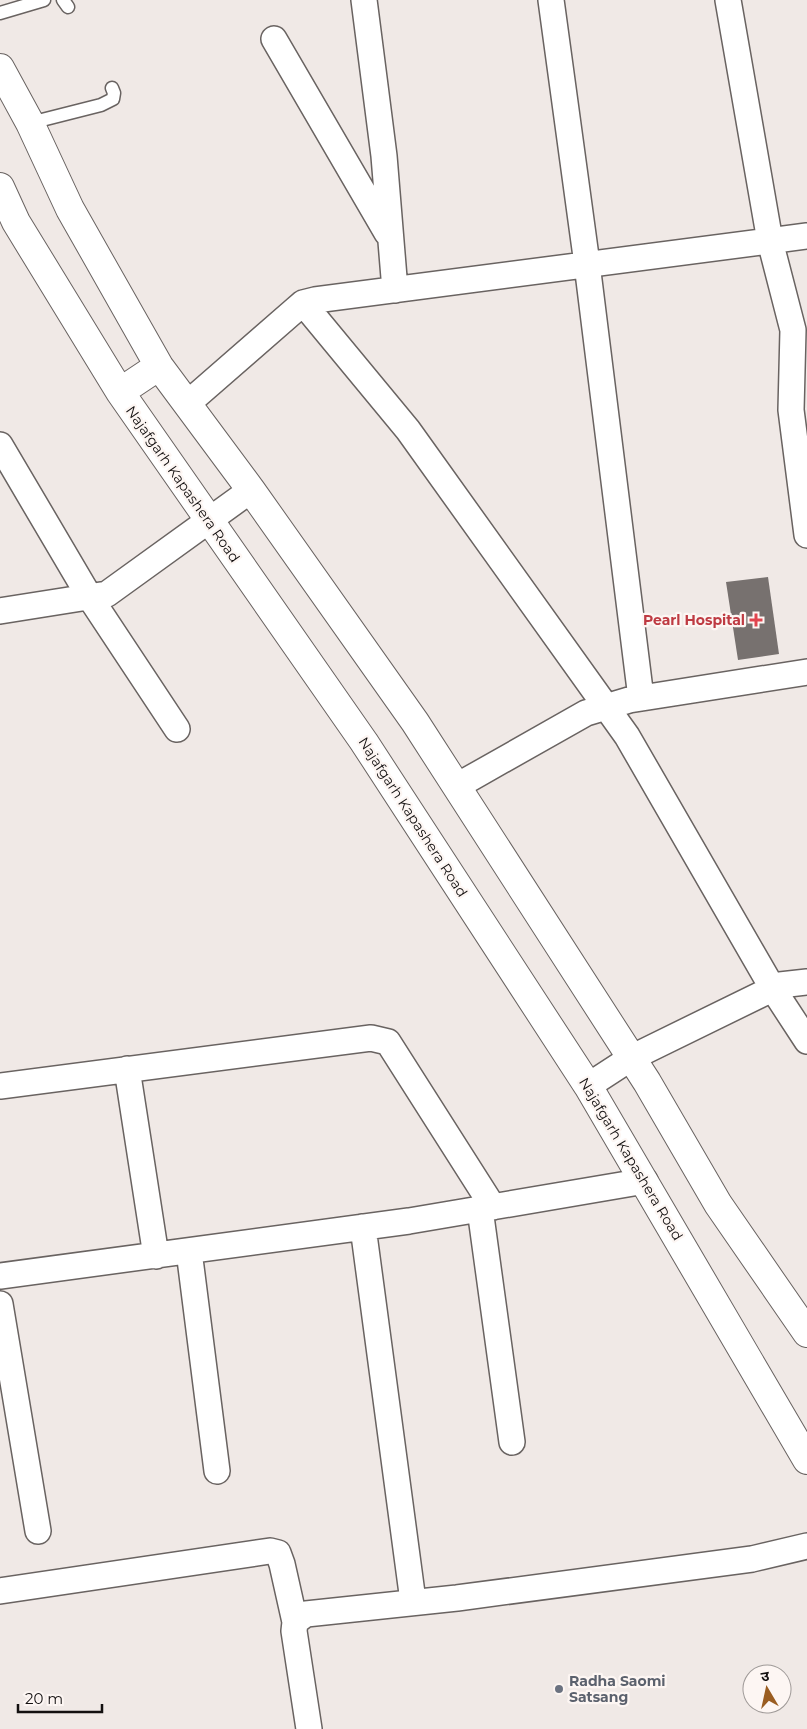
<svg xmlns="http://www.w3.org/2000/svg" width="807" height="1729" font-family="Montserrat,'Noto Sans Devanagari',sans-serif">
  <rect width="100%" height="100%" fill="#f0e9e6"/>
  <path fill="#77716f" d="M768,577L779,654L738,660L726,582Z"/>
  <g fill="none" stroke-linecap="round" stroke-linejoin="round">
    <defs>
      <path id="lane" d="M63,0L68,7
        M0,13L44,0
        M30,123L101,105L113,99L114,93L112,88"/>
      <path id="street" d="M364,0L384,156L395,290
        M551,0L587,264L641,698
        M728,0L770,241L793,330L791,410L807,535
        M274,39L387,233
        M303,303L408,430L627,736L773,989L807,1041
        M187,404L296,309L303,303L315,300L807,236
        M0,445L89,596L177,729
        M0,611L107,594L251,490
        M457,786L586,713L629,700L807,672
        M127,1069L156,1256
        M0,1086L371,1038L388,1042L493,1207
        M588,1086L631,1058L780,985L807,982
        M480,1209L512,1442
        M363,1227L413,1601
        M189,1251L217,1471
        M0,1276L409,1221L645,1181
        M0,1304L38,1531
        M0,1591L270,1551L278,1553L282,1564L295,1622
        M309,1729L294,1631L295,1622L306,1614L457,1598L752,1559L807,1546"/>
      <path id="secondary" d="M0,68L30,123L70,209L159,366L251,490L415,722L647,1082L718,1204L807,1333
        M0,187L16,222L120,392L364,742L588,1086L807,1460
        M120,392L159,366"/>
    </defs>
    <use href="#lane" stroke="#696361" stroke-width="15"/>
    <use href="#street" stroke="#696361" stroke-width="28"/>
    <use href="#secondary" stroke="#696361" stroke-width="30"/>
    <use href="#lane" stroke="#fff" stroke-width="12"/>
    <use href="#street" stroke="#fff" stroke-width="25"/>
    <use href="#secondary" stroke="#fff" stroke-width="28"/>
  </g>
  <path fill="#e0444e" stroke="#fdf6f3" stroke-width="2" d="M753.5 612.5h5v5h5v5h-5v5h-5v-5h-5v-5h5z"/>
  <circle fill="#6b7280" stroke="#fdf6f3" stroke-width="2" cx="559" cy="1689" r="5"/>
  <g text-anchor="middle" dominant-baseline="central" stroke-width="4.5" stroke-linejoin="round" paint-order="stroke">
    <g font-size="14" fill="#131010" stroke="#fdf6f3">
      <text transform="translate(183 484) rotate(55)">Najafgarh Kapashera Road</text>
      <text transform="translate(413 817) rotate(57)">Najafgarh Kapashera Road</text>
      <text transform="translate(631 1159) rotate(59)">Najafgarh Kapashera Road</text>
    </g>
    <g font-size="14" font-weight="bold" fill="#be3a42" stroke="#fdf6f3" text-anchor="end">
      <text x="745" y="620">Pearl Hospital</text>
    </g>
    <g font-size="14" font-weight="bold" fill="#5b616d" stroke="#fdf6f3" text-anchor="start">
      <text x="569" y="1681">Radha Saomi<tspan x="569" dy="16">Satsang</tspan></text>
    </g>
  </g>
  <g transform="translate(767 1689) rotate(351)"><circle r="24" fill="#fdf6f3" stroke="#9f9a98"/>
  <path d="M0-4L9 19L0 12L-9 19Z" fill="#9a5d21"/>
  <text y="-8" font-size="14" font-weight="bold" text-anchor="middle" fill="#131010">उ</text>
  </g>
  <path d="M18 1704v8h84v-8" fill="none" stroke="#131010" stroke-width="2.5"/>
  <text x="25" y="1704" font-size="15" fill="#131010" stroke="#fdf6f3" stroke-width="4" paint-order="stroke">20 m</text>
</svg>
